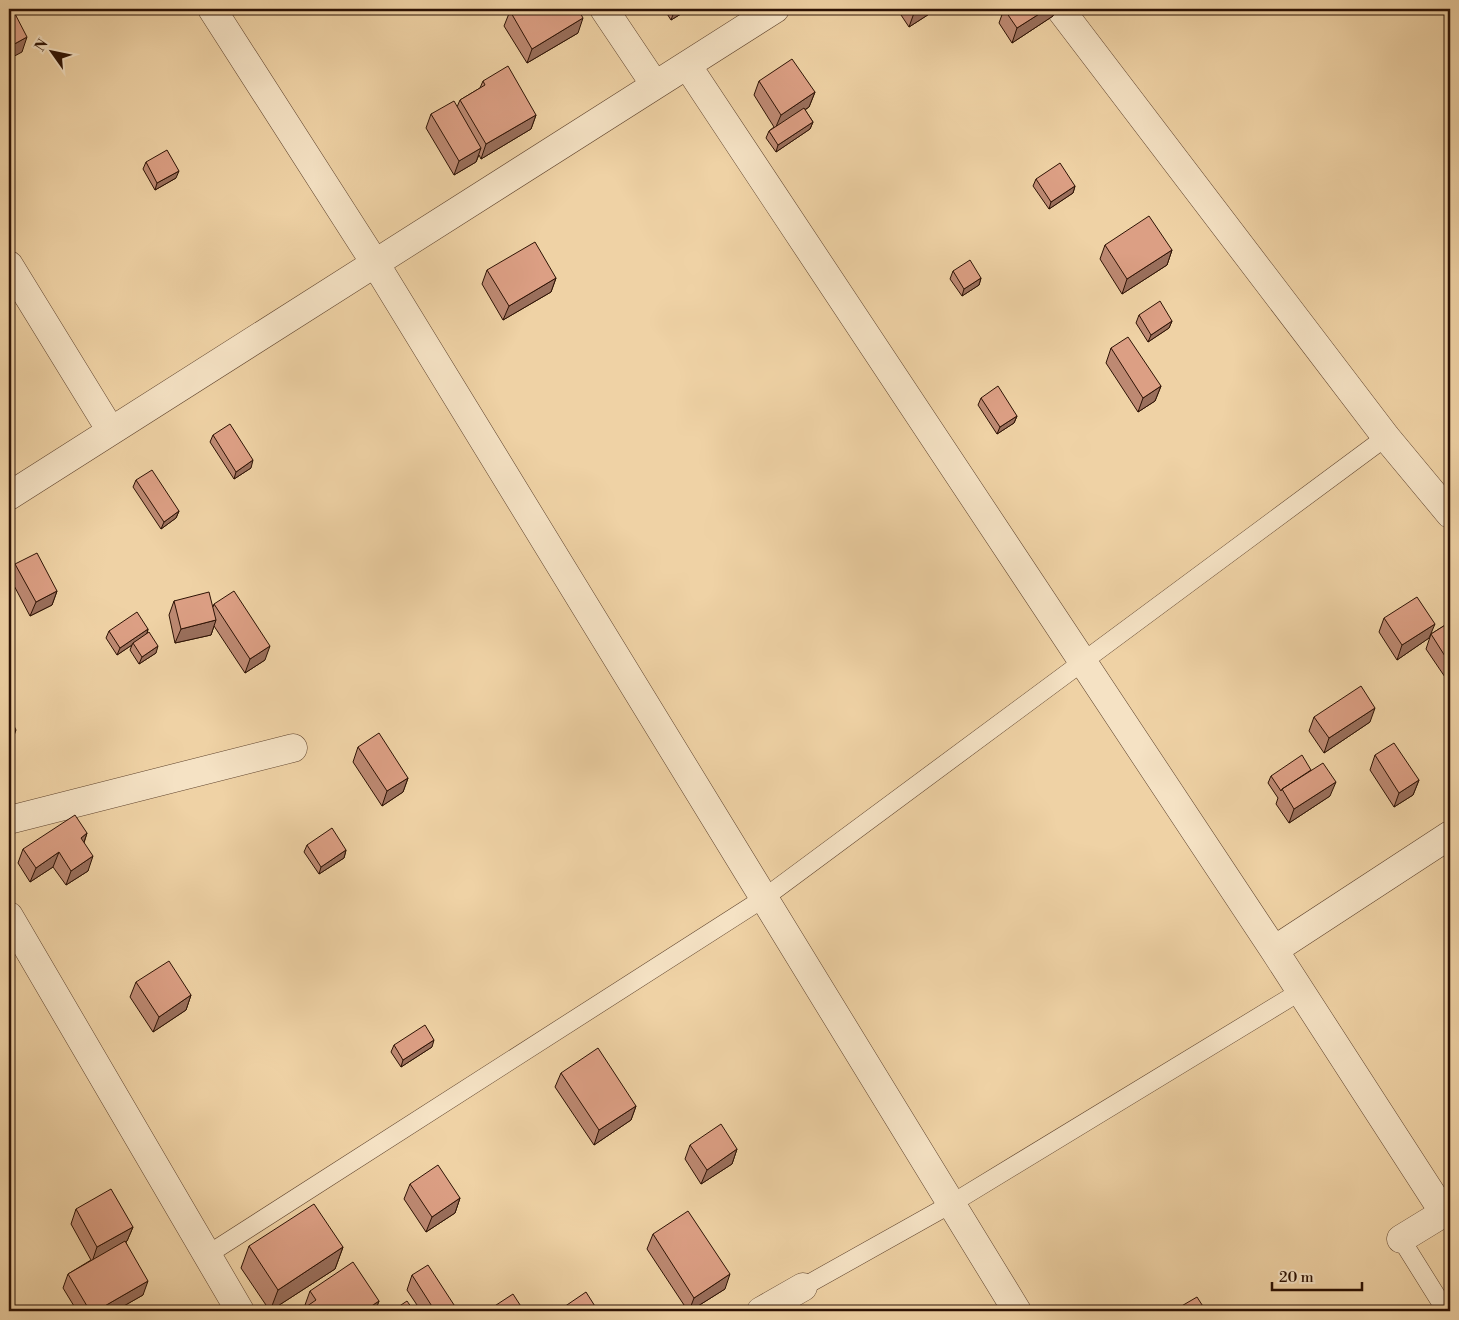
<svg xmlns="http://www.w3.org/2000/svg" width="1459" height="1320" font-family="'Libre Bodoni',serif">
  <rect width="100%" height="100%" fill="#efd2a5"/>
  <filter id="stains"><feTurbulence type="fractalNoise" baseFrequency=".004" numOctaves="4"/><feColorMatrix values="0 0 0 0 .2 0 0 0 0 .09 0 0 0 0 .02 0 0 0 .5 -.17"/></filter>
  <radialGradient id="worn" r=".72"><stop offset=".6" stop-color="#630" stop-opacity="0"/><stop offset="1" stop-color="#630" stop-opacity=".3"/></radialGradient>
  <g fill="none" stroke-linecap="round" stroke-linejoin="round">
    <defs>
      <path id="lane" d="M1401,1239L1446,1311
        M207,1255L764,898L1386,437
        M803,1287L951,1204L1301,991"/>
      <path id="street" d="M212,9L375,263L1017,1311
        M604,9L655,85
        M1060,9L1386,437L1450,514
        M687,65L1274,950L1444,1213
        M9,265L111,431
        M9,496L775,9
        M9,820L293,748
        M9,916L240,1311
        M1274,950L1450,835
        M1401,1239L1450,1209
        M761,1311L803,1287"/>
    </defs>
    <use href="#lane" stroke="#5e422c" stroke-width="19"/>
    <use href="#street" stroke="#5e422c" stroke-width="29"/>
    <use href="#lane" stroke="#f5e2c4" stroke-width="18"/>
    <use href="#street" stroke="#f5e2c4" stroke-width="28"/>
  </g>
  <path fill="#bd8972" stroke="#2d1204" d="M664,9H689L671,20Z
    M897,9H937L909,27Z
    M951,9H961L954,14Z
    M1004,9H1055L1053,16L1012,43L999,23Z
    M510,11L578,33L527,63L504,26Z
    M483,81L536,115L531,129L481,159L479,155L476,162L454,175L426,128L431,114L457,107L460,100L480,88Z
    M759,81L815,92L809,107L805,110L813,122L810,129L776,152L766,138L769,131L774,127L754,95Z
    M146,162L176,178L155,190L143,169Z
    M1036,179L1075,186L1073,193L1049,209L1033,186Z
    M1105,245L1172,250L1167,265L1122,294L1100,259Z
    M487,270L556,278L551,292L503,320L482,284Z
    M953,271L981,278L979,285L962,296L950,279Z
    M1139,315L1172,321L1169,328L1148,342L1136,323Z
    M1111,348L1161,386L1155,401L1138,412L1106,363Z
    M981,398L1017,416L1014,423L997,434L978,405Z
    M213,435L251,468L234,479L210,442Z
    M136,480L179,511L176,518L161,529L133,487Z
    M15,564L57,591L52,605L30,616L10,578Z
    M174,601L213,607L214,604L265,660L245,673L214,626L211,635L175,643L169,615Z
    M1384,618L1429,638L1397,660L1379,632Z
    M1450,622V678L1447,680L1426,649L1431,634Z
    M148,629L147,634L156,653L139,664L130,650L132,645L117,655L106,638L109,631Z
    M1314,717L1370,722L1324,753L1309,731Z
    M358,747L408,778L403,792L382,806L353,762Z
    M1375,755L1419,780L1413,795L1394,807L1370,770Z
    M1311,770L1330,796L1289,823L1276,804L1278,798L1268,783L1271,776Z
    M87,833L84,843L88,871L66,885L53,867L30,882L18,863L23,849Z
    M307,845L346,850L344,858L319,874L304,852Z
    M136,982L191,995L186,1010L153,1032L130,997Z
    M394,1045L432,1047L401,1067L391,1052Z
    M561,1073L636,1106L631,1120L594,1145L555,1087Z
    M690,1145L737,1149L732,1164L701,1184L685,1159Z
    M410,1184L460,1198L455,1213L426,1232L404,1199Z
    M76,1209L133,1227L127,1241L126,1242L143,1295L115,1311H77L63,1288L68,1274L91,1260L71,1224Z
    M653,1234L725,1289L690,1311H688L647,1249Z
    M249,1246L343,1247L335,1269L270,1311L241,1268Z
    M412,1275L458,1311H421L407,1290Z
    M310,1291L379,1301L375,1311H300L306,1307L305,1305Z"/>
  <path fill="#9a6f5c" stroke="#2d1204" d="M675,9H689L671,20Z
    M921,9H937L909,27L914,13Z
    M955,9H961L954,14Z
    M1047,9H1055L1053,16L1012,43L1017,28Z
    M583,18L578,33L527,63L532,49Z
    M27,37L22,52L9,59V47Z
    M815,92L809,107L775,129L781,115Z
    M536,115L531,129L481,159L486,144Z
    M813,122L810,129L776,152L778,145Z
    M481,148L476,162L454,175L459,161Z
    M179,171L176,178L155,190L157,183Z
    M1075,186L1073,193L1049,209L1051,202Z
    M1172,250L1167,265L1122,294L1127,279Z
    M556,278L551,292L503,320L509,306Z
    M981,278L979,285L962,296L964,289Z
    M1172,321L1169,328L1148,342L1151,335Z
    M1161,386L1155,401L1138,412L1143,398Z
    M1017,416L1014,423L997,434L1000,427Z
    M253,460L251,468L234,479L236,472Z
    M179,511L176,518L161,529L164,522Z
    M57,591L52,605L30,616L36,602Z
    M216,620L211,635L175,643L181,629Z
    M1435,624L1429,638L1397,660L1402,645Z
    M148,629L146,637L133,643L132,645L117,655L120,648Z
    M158,646L156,653L139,664L142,657Z
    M270,646L265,660L245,673L250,659Z
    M1450,670V678L1447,680Z
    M1375,708L1370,722L1324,753L1329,738Z
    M16,730L11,744L9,745V734Z
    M408,778L403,792L382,806L387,791Z
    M1419,780L1413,795L1394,807L1399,793Z
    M1336,782L1330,796L1289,823L1294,809Z
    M87,833L82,848L81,838Z
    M346,850L344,858L319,874L321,867Z
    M59,852L53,867L30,882L36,868Z
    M93,856L88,871L66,885L71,871Z
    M191,995L186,1010L153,1032L159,1017Z
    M434,1040L432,1047L401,1067L403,1060Z
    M636,1106L631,1120L594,1145L599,1130Z
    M737,1149L732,1164L701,1184L707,1170Z
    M460,1198L455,1213L426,1232L432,1217Z
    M133,1227L127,1241L92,1262L97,1247Z
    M343,1247L335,1269L270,1311L278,1290Z
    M730,1274L725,1289L690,1311H689L694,1298Z
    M148,1281L143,1295L115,1311H96Z
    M379,1301L375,1311H364Z"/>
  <path fill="#dc9f84" stroke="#2d1204" d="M514,9H578L583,18L532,49L510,11Z
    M912,9H921L914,13Z
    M1004,9H1047L1017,28Z
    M13,10L27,37L9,47V12Z
    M792,59L815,92L781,115L759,81Z
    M508,66L536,115L486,144L460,100L485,85L483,81Z
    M454,101L481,148L459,161L431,114Z
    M804,108L813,122L778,145L769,131Z
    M167,150L179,171L157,183L146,162Z
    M1060,163L1075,186L1051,202L1036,179Z
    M1149,216L1172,250L1127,279L1105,245Z
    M535,242L556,278L509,306L487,270Z
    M970,260L981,278L964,289L953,271Z
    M1160,301L1172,321L1151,335L1139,315Z
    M1128,337L1161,386L1143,398L1111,348Z
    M998,386L1017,416L1000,427L981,398Z
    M230,424L253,460L236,472L213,435Z
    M152,470L179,511L164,522L136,480Z
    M37,553L57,591L36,602L15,564Z
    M234,591L270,646L250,659L214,604Z
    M209,592L216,620L181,629L174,601Z
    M1417,597L1435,624L1402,645L1384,618Z
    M137,612L148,629L120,648L109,631Z
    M1450,622V664L1431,634Z
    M149,632L158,646L142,657L133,643Z
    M1361,686L1375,708L1329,738L1314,717Z
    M9,716L16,730L9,734Z
    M379,733L408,778L387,791L358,747Z
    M1394,743L1419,780L1399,793L1375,755Z
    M1302,755L1311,770L1282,789L1281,791L1271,776Z
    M1323,763L1336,782L1294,809L1282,789Z
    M75,815L87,833L81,838L93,856L71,871L59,852L36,868L23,849Z
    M332,828L346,850L321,867L307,845Z
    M169,961L191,995L159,1017L136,982Z
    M425,1025L434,1040L403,1060L394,1045Z
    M598,1048L636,1106L599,1130L561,1073Z
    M721,1124L737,1149L707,1170L690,1145Z
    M438,1165L460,1198L432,1217L410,1184Z
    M111,1189L133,1227L97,1247L76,1209Z
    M314,1204L343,1247L278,1290L249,1246Z
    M688,1211L730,1274L694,1298L653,1234Z
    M125,1241L148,1281L96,1311H90L68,1274Z
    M353,1262L379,1301L364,1311H300L316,1300L310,1291Z
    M428,1265L458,1311H435L412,1275Z
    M586,1292L598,1311H562L561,1309Z
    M513,1294L524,1311H487Z
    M1197,1297L1206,1311H1173Z
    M407,1301L414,1311H392Z"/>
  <rect width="1459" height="1320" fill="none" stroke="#efd2a5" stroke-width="30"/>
  <rect x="10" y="10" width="1439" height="1300" fill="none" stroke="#2d1204" stroke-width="2.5"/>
  <rect x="15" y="15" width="1429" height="1290" fill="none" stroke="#2d1204"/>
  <g transform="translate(52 52) rotate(303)" stroke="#f5e2c4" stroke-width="4" paint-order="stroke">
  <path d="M0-4L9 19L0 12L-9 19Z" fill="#2d1204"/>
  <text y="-8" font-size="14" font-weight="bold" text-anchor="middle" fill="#2d1204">N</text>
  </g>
  <path d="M1272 1282v8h90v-8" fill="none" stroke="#2d1204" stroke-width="2.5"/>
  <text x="1279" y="1282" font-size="15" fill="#2d1204" stroke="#f5e2c4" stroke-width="4" paint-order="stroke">20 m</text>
  <rect width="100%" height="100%" filter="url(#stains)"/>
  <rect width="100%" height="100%" fill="url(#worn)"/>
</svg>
